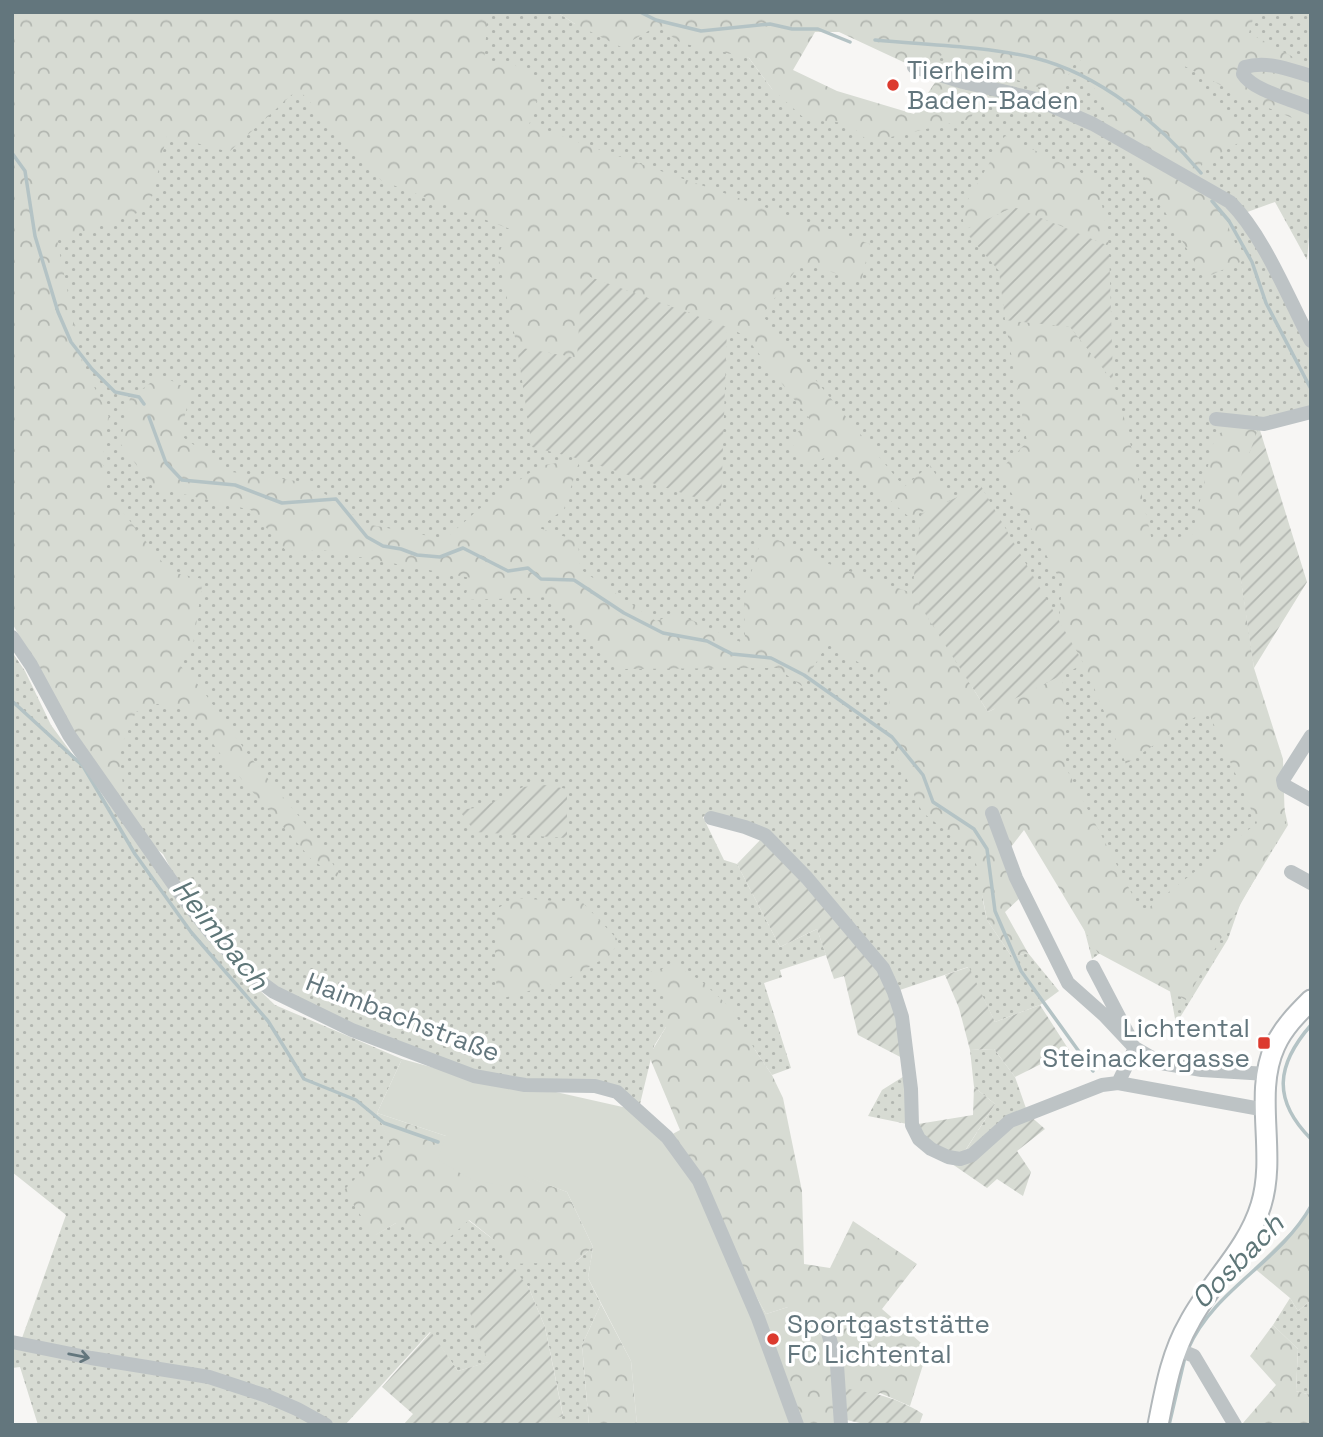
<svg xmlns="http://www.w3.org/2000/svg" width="1323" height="1437" font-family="'Space Grotesk',sans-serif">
  <defs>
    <pattern id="grass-dots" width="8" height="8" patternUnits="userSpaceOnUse" patternTransform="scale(1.75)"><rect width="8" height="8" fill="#d7dbd3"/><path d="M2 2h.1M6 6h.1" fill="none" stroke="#b2b6b0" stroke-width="1.8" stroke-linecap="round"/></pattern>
    <pattern id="forest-crowns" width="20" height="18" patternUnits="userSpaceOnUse" patternTransform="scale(1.75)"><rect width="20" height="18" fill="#d7dbd3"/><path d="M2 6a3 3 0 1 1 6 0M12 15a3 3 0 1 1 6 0" fill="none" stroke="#b2b6b0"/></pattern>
    <pattern id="garden-furrows" width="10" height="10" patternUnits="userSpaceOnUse" patternTransform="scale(1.75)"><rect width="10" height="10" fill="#d7dbd3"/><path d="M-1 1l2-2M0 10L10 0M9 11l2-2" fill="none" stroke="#b2b6b0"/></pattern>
  </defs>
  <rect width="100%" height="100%" fill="#f7f6f4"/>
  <path fill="url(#grass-dots)" d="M343,12H557L575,24L647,12L749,58L772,89L911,117L961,105L936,81L876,38L920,12H1311V214L1307,260L1275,202L1242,214L1311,343V408L1259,427L1241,581L1253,659L1246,667L1269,740L1288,825L1241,902L1228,939L1176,1024L1162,947L1111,945L1092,959L1078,905L995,709L971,673L983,901L987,920L1012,957L1028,953L1059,991L1040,1005L995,1022L968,967L894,992L765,836L709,812L703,817L724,860L737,864L780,947L817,929L826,955L780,970L782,977L764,983L791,1068L772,1075L755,1050L666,1002V1027L654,1046L640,1104L614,1085L517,1083L471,1072L281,994L243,965L174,875L163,854L151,845L75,726L106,514L12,74Z
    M12,652L25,671L51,725L214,947L275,1005L402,1059L377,1113L391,1144L375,1235L396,1223L468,1220L494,1240L575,1262L593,1247L588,1278L601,1304L582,1345L589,1425H532L563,1415L545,1327L528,1286L489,1362L458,1371L430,1332L345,1425H329L230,1378L47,1346L22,1338L66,1215L12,1172Z
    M994,1049L1015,1077L1028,1114L960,1159L995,1104L974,1087L970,1050Z
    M909,1073L912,1125L868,1116L882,1090Z
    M1290,1298L1298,1311L1311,1300V1395L1296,1391L1298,1349L1273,1325Z
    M12,1347L153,1370L244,1391L323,1425H38L20,1367L12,1368Z"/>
  <path fill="url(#forest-crowns)" d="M12,12H488L484,62H511L542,85L529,125L870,244L861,282L802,262L762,315L904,487L930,465L951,500L909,517L834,451L808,469L789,439L811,421L746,337L727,326L583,275L578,358L517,347L498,255L510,229L382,181L298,89L229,152L167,135L149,209L57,240L82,362L109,417L102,460L108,493L170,572L203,579L193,645L176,661L201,688L250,757L321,843L342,880L312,860L224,759L196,720L177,706L157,704L136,712L119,751L123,785L120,801L69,724L12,623Z
    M557,12H1255L1249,33L1306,64L1311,63V126L1245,98L1169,58L1249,137L1201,164L1243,261L1204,278L1106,112L1078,56L1059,94L942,55L914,67L839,32H815L793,70L837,91L914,114L940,75L988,89L970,119L869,142L848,123L806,120L772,89L749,58L681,43L657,26L621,47L575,24Z
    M1005,136L1098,181L1109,246L1014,207L964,230L962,210Z
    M1005,320L1070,327L1113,381L1126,424L1152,541L1192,535L1215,436L1229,428L1259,427L1238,484L1241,581L1254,668L1283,759L1285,826L1186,1000L1098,953L1024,830L1011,847L1022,896L1005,912L1028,953L1012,957L987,920L974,853L922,812L891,745L889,682L828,643L802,686L777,668L621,669L551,597L464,600L471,578L322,550L288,553L251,510L153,487L120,443L130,398L161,375L191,391L180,435L232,472L310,483L366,524L445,539L479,509L539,466L580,459L564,509L539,528L578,541L580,569L656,621L678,614L745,644L744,597L763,533L829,564L912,593L988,712L1062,675L1066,768L1142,913L1257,823L1207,709L1126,764L1084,664L1059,622L1062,583L999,471L1027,442Z
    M516,898L583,903L618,940L612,954L564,981L497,1000L495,949L498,908Z
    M675,966L700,980L733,1010L755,1050L772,1075L783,1098L802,1191L804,1264L830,1268L853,1221L917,1264L882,1309L928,1349L910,1406L880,1393L838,1425H797L783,1367L788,1307L766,1314L667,1137L680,1130L649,1056L666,1027V1000L646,973Z
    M377,1113L446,1136L519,1173L567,1192L593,1247L575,1262L509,1264L494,1240L469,1220L439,1247L396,1223L374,1236L344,1190L390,1144Z
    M1311,1206V1300L1298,1311L1290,1298L1254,1268L1297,1226Z
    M601,1304L631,1361L637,1425H589L582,1345Z
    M1273,1325L1298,1349L1296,1391L1311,1395V1425H1244L1243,1423L1276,1385L1250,1356Z"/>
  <path fill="url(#garden-furrows)" d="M1014,207L1109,246L1113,381L1070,327L1005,320L999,271L964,230Z
    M582,274L727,327L721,506L580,459L532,447L517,347L577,358Z
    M1259,427L1307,582L1254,668L1241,581L1238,484Z
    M981,486L1084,664L988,712L912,593L921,514Z
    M546,785L567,789V838L475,832L459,810L483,807L523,787Z
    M765,835L883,968L908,1061L858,1035L844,976L834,979L817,929L780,947L737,864Z
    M969,967L995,1022L1040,1005L1069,1050L1015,1077L994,1049L970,1050L959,1008L945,975Z
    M974,1087L995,1104L961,1157L1028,1114L1045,1129L1017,1151L1031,1172L1023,1196L997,1179L987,1188L955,1166L912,1125L973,1115Z
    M509,1264L528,1286L545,1327L563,1416L532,1425H403L413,1414L382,1387L431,1332L458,1371L488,1362L468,1307Z
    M835,1387C869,1392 893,1395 923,1414L919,1425H869L842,1419Z"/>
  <path fill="#d7dbd3" d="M402,1059L482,1081L547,1090L636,1110L667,1137L766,1314L788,1307L807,1356L783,1367L797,1425H637L631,1361L588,1278L593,1247L567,1192L519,1174L507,1186L472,1180L438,1160L446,1136L377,1113Z"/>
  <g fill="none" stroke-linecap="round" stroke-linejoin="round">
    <path stroke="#b4c3c5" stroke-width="3.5" d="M640,12L656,20L701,31L770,24L792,29H818L850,42
      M875,40C928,45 984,46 1035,58C1099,74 1160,124 1201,173
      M12,153L25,171L35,236L58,312L71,342L92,369L115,392L139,397L144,404
      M1212,201L1229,221L1252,262L1266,303L1311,389
      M149,417L166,463L182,480L235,485L282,503L336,499L367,537L383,546L401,549L417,555L440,557L463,548L508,571L528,568L541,579L574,580L624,613L663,633L707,641L732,654L771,658L804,675L892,737L923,775L933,802L974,829L987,849L995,911L1021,971L1093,1071
      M12,701L83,766L135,854L191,932L268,1021L304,1079L356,1100L384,1123L438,1142
      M1311,1025C1276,1065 1272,1100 1311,1139
      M1188,1349C1214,1289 1279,1263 1311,1206
      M1169,1425L1185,1357"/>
    <defs>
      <path id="major" d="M1158,1425C1165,1390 1171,1354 1189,1323C1211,1281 1247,1251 1261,1205C1277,1153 1253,1094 1275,1046C1283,1028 1297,1014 1311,1000"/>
    </defs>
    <use href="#major" stroke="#b1b7ba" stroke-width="23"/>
    <path stroke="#bdc3c5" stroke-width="14" d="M914,67L963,82L1036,99L1093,124L1230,202C1264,236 1288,298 1311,341
      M1311,76C1290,70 1267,60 1245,67L1243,74C1253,91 1292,99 1311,108
      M1216,419L1264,424L1311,412
      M12,637L31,665L69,735L179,892L210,932L251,975L274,992L352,1030L474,1076L525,1085L595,1086L617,1092L667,1137L699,1181L758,1318L797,1425
      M1311,736L1283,780L1284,785L1311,800
      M992,813L1016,878L1068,983L1104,1015L1135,1048L1161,1063L1202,1070L1267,1074
      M711,818L745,827L765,835L807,878L883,968L894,992L902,1017L911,1089L912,1125L919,1139L931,1149L948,1157L960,1159L972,1155L1010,1121L1102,1085L1118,1083L1266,1110
      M1291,872L1311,883
      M1093,967L1128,1034
      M1118,1083L1135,1048
      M827,1329L837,1365L841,1425
      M12,1342L91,1358L209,1377L267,1396L297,1409L326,1425
      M1177,1349L1194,1356L1235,1425"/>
    <use href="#major" stroke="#fff" stroke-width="19"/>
  </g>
  <defs><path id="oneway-shaft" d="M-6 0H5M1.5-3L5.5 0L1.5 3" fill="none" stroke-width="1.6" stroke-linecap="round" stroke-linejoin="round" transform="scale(1.75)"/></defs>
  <use stroke="#63767d" href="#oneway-shaft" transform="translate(79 1356) rotate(11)"/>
  <g fill="#dc3a2e" stroke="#fff" stroke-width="2.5">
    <circle cx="893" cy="85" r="7"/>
    <rect x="1257" y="1036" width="14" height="14" rx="3.5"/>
    <circle cx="773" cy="1339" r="7"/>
  </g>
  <g text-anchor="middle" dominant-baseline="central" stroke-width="7" stroke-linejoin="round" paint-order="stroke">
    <g font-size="26" fill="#63767d" stroke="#fff" text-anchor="start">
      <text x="907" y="70">Tierheim<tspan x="907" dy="30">Baden-Baden</tspan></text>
      <text x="1250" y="1028" text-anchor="end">Lichtental<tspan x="1250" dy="30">Steinackergasse</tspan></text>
      <text x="787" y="1324">Sportgaststätte<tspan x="787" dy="30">FC Lichtental</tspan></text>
    </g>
    <g font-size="26" fill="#63767d" stroke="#fff">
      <text transform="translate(403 1017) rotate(21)">Haimbachstraße</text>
    </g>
    <g font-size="28" font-style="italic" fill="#5e7678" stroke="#fff">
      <text transform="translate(221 934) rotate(51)">Heimbach</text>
      <text transform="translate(1237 1261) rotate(-46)">Oosbach</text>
    </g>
  </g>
  <rect width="1323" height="1437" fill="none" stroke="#63767d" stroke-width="28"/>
</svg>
